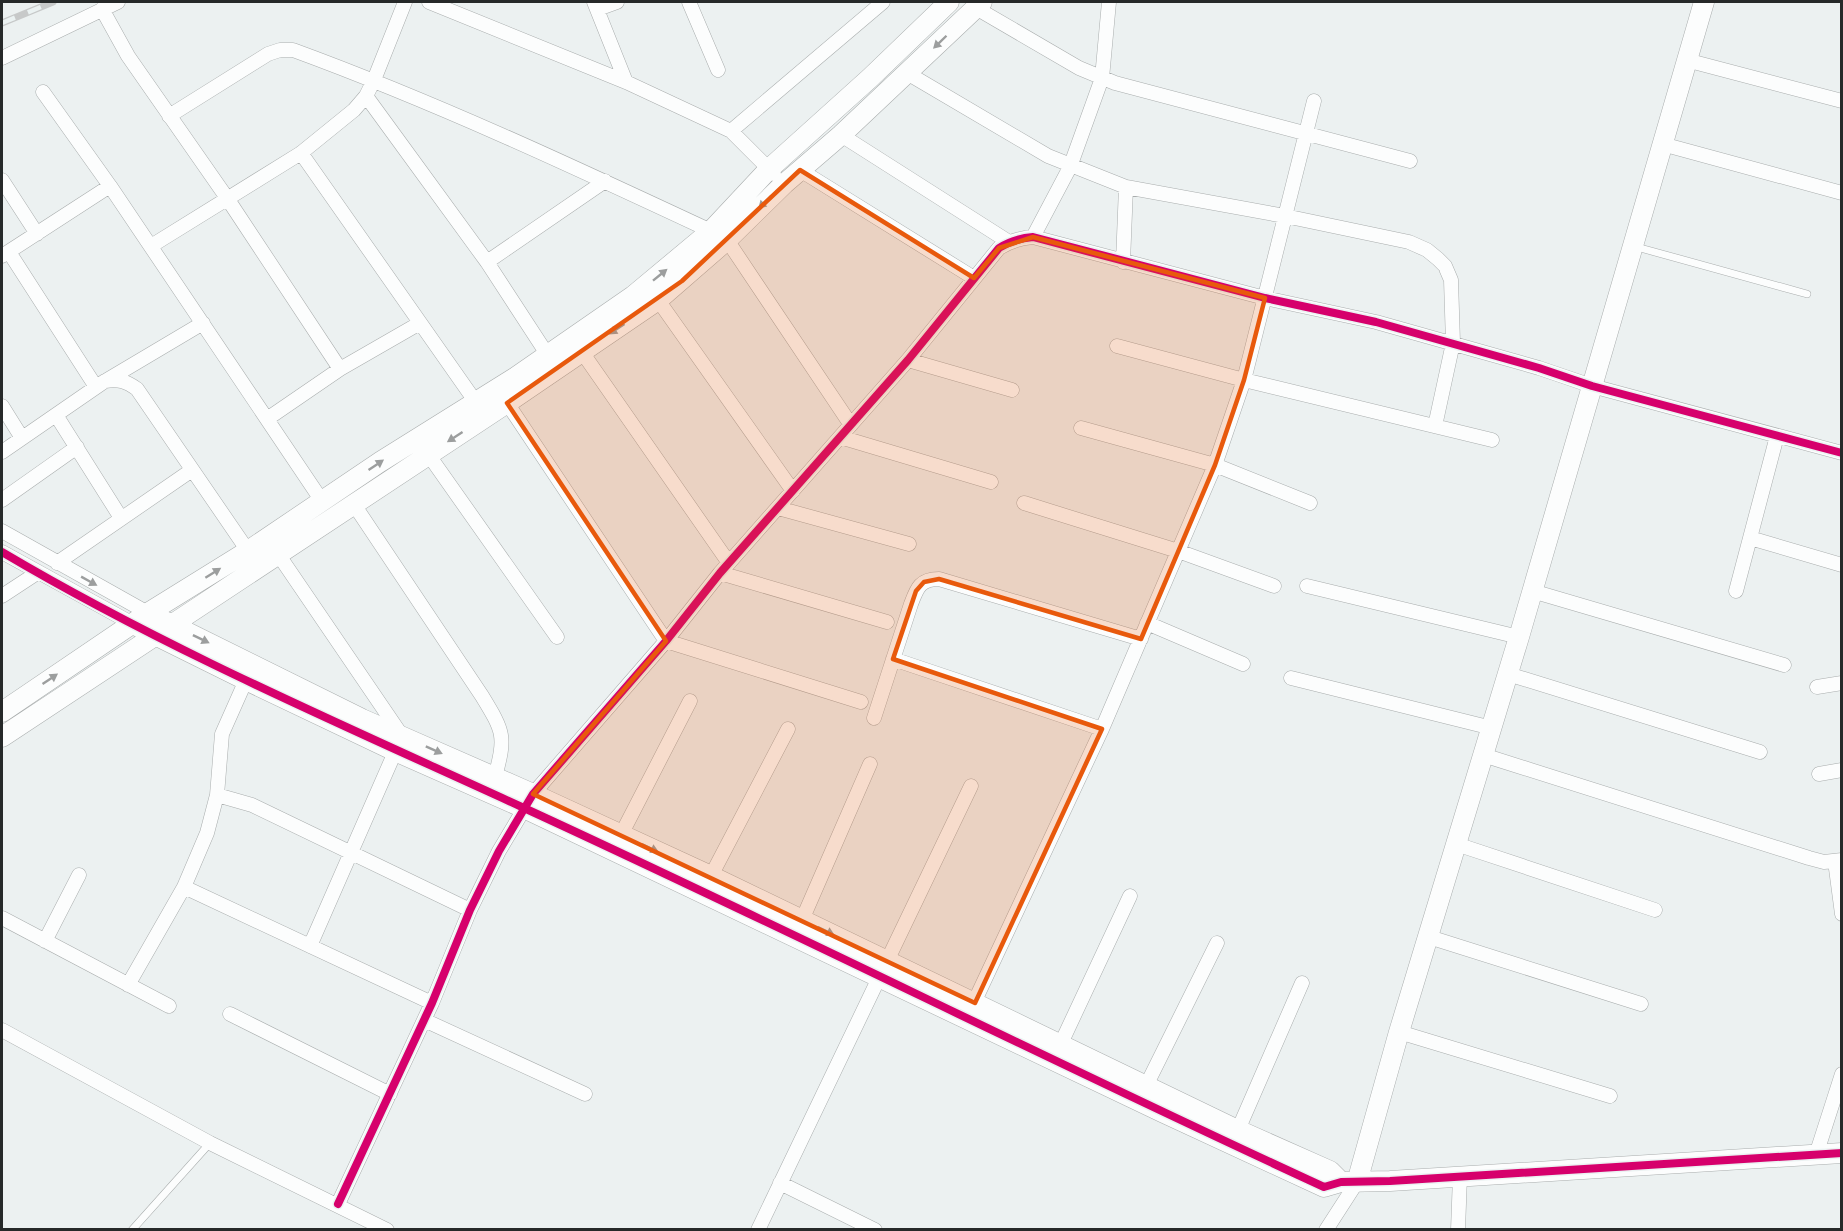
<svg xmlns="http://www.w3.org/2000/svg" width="1843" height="1231" font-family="'DM Sans',sans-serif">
  <rect width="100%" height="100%" fill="#ecf1f1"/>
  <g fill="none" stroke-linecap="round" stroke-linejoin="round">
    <defs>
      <path id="lane" d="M1633,246L1807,294
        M132,1230L210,1143"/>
      <path id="street" d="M429,2L626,82L731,131L774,174
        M594,2L626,82
        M689,2L718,70
        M976,8L1079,68L1115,83L1410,161
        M102,9L128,56L227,198L340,369
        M598,9L617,2
        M2,58L118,2
        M1686,60L1842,101
        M907,73L1048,156L1126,187L1285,216L1409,242L1427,250L1438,259L1445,266L1451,280L1453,343L1435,426
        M43,92L110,186L322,501
        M366,96L487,262L547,354
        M169,116L268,54L280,50H293C435,102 574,167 711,231
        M731,131L883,2
        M841,135L1009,242
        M1662,144L1842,193
        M301,153L475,401
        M800,170L974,278
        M2,180L37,234
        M1033,237L1070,167L1102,78L1109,2
        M727,240L851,425
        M151,246L301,153L354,110L366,96L374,80L405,2
        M9,252L96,387
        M2,256L110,186
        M487,262L605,181
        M1123,262L1126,187
        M658,300L793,491
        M1117,346L1244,380L1492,440
        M582,352L729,563
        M908,360L1012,390
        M107,380L203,323
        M507,403L666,641L861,702
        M2,406L22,438
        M56,415L121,518
        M267,419L340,369L420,323
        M1081,428L1215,465L1310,503
        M840,437L991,482
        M2,452L105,381C119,379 126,381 137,389L248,551
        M428,454L557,637
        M2,500L77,447
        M353,503L482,696C504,732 506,736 495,777
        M1024,503L1178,551L1274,586
        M778,508L909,544
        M2,531L148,613
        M1750,538L1842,565
        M2,552L133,624
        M278,554L402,736L310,946
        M57,563L192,470
        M720,573L887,622
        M1307,586L1519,637
        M1532,591L1784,665
        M1736,591L1777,436
        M2,596L37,573
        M1147,623L1243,664
        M893,659L1102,729
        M1508,674L1760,752
        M1291,678L1492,728
        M1817,687L1842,683
        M874,718L911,604C917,588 920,579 939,579L1141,639
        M1483,755L1809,858L1824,862L1842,860
        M1819,774L1842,770
        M217,795L252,805L470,910
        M621,835L690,701
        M1456,844L1655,910
        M1835,861L1842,914
        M711,876L788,729
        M184,887L432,1003
        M2,918L169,1006
        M799,927L870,764
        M1429,937L1641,1004
        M45,941L79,875
        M128,985L184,887L207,833L217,795L222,734L246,680
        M971,1009L1102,729L1215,465L1244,380L1314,101
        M230,1014L390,1094
        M424,1020L585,1094
        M2,1030L210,1143L387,1230
        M1399,1032L1610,1096
        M1057,1052L1130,896
        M1146,1086L1217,943
        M1238,1130L1302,983
        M1816,1155L1842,1074
        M780,1183L875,1230
        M338,1204L432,1003L470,910L499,851L533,794L666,641L720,573L908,360L999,248C1010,241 1020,238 1033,237L1265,298L1376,322L1539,368L1592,386L1842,453
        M758,1230L971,786
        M1326,1230L1357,1182
        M1458,1230L1460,1176"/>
      <path id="secondary" d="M148,613L362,719L533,794L711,876L1231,1127L1330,1171L1341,1182
        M133,624L246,680L395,751L524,808L1162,1112L1324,1187L1341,1182L1390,1181L1842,1153
        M2,712L148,613L248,551L380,462L516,377L633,296L711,231L769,169L870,78L949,2
        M2,737L507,403L658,300L727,240L784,184L841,135L982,2
        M1357,1182L1399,1032L1519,637L1704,2"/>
    </defs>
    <use href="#lane" stroke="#a9adad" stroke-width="8"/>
    <use href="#street" stroke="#a9adad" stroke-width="15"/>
    <use href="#secondary" stroke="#a9adad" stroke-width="21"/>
    <use href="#lane" stroke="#fcfdfd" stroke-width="7"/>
    <use href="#street" stroke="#fcfdfd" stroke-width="14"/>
    <use href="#secondary" stroke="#fcfdfd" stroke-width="20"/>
    <defs>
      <path id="rail" d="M2,23L53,2"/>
    </defs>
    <use href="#rail" stroke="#c7c9c9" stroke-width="7"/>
    <use href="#rail" stroke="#ebf2f2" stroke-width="4.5" stroke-dasharray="14" stroke-linecap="butt"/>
    <defs>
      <path id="cycleway" d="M2,552C169,651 348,727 524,808C792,931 1056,1064 1324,1187L1341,1182L1390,1181L1842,1153
        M338,1204L432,1003L470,910L499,851L533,794L666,641L720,573L908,360L999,248C1010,241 1020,238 1033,237L1265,298L1376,322L1539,368L1592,386L1842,453"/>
    </defs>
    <use href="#cycleway" stroke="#ebf2f2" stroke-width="11"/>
    <use href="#cycleway" stroke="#d6006c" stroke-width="8"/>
  </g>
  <defs><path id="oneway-solid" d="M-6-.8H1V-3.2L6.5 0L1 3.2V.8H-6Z" transform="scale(1.5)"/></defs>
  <g fill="#9c9e9e">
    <use href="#oneway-solid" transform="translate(940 42) rotate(136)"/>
    <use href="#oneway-solid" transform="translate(765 202) rotate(135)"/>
    <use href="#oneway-solid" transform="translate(660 275) rotate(-39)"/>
    <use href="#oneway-solid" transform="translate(617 329) rotate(146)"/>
    <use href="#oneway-solid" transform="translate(455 437) rotate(147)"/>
    <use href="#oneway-solid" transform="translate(376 465) rotate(-34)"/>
    <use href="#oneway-solid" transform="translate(213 573) rotate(-32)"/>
    <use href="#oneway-solid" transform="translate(89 581) rotate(29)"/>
    <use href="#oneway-solid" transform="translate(201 639) rotate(26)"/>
    <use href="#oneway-solid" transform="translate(50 679) rotate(-34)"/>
    <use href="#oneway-solid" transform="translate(434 750) rotate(24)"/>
    <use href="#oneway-solid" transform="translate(650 848) rotate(25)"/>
    <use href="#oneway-solid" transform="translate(826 931) rotate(26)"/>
  </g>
  <path fill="#e8590c" fill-opacity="0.2" stroke="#e8590c" stroke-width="4.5" stroke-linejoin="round" d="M800,170L974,278L999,248L1033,237L1265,298L1244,380L1215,465L1141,639L939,579L924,582L916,591L893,659L1102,729L975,1003L533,794L666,641L507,403L682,281Z"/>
  <rect width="1843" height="1231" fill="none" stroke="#262929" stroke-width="6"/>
</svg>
